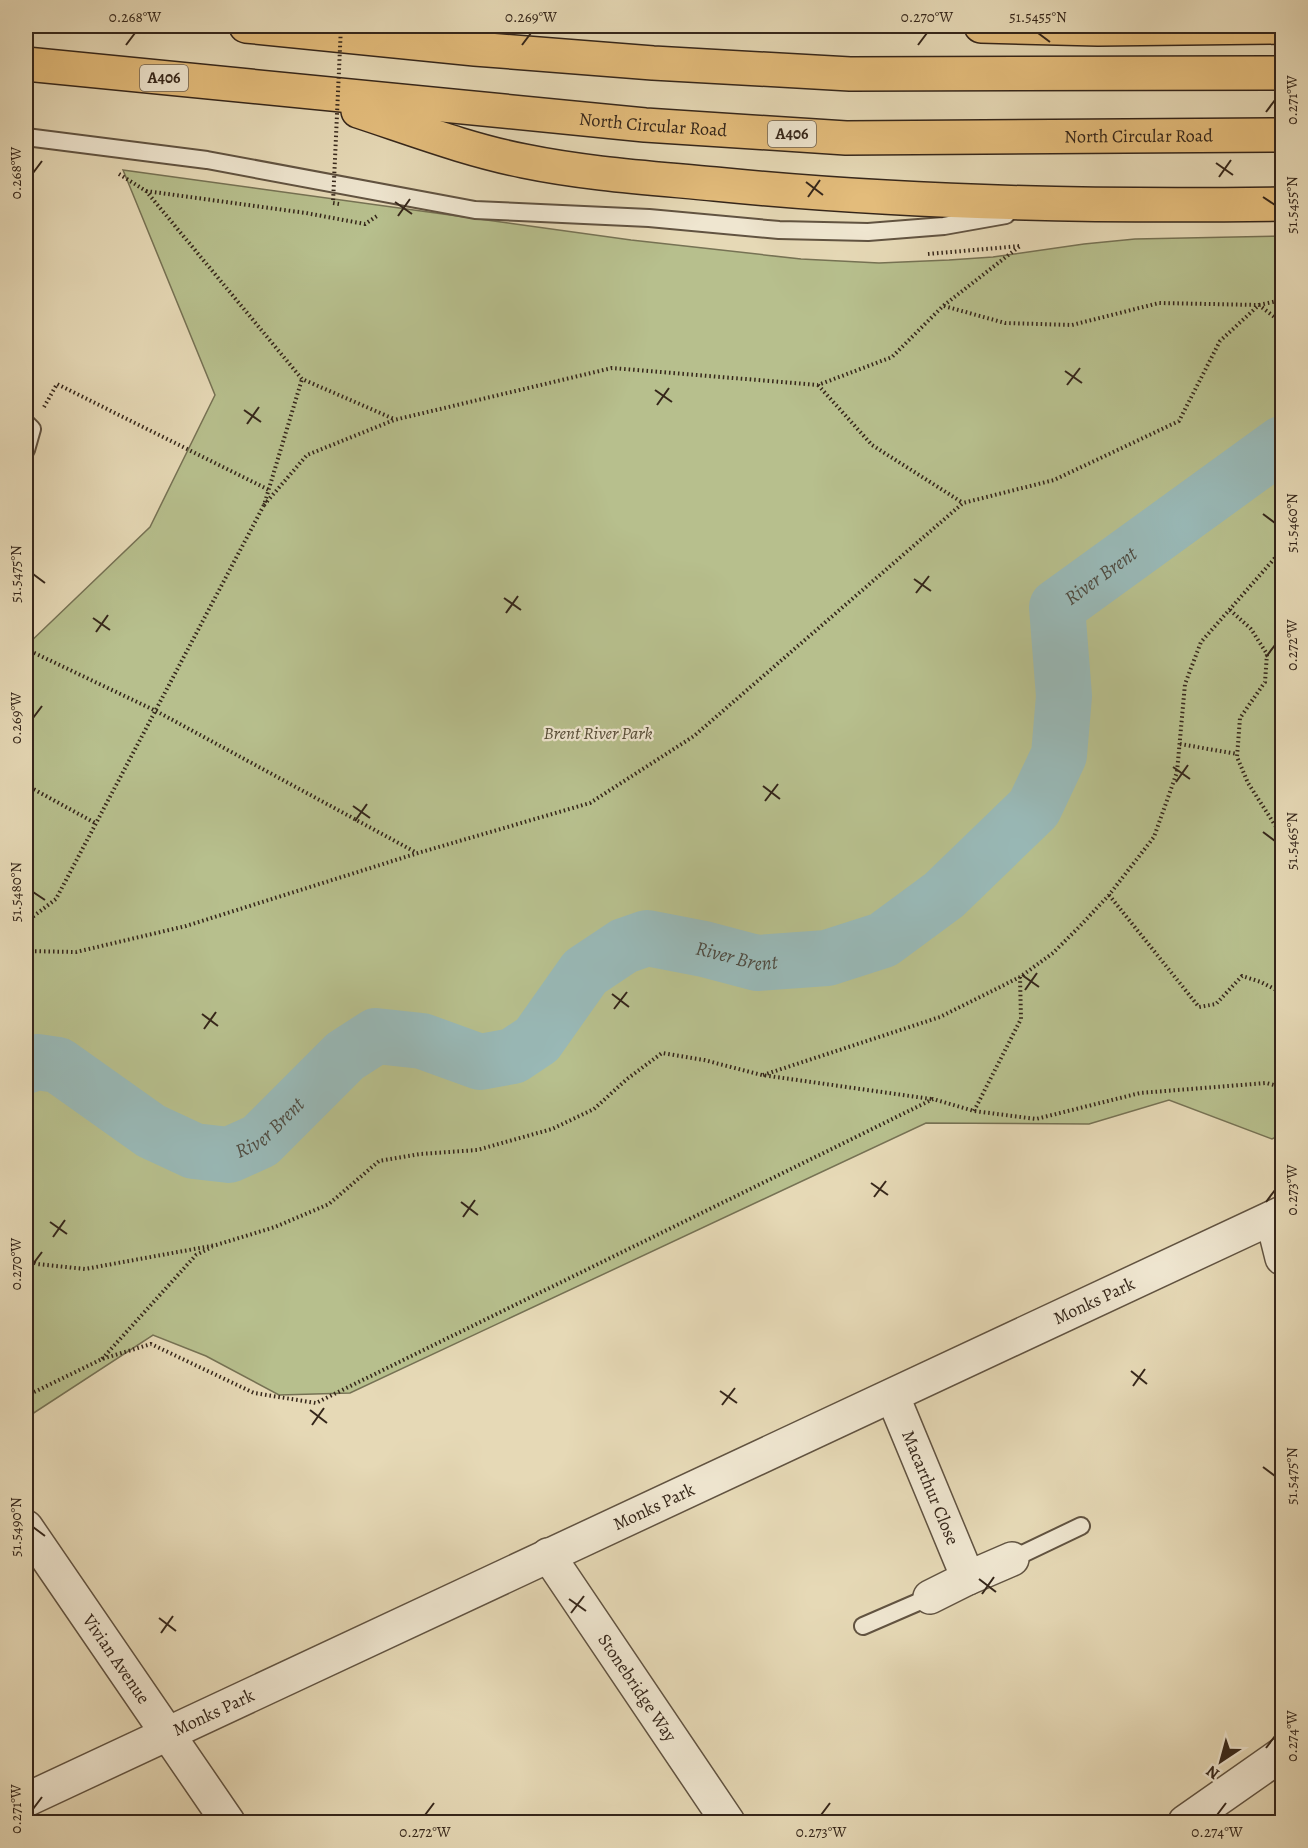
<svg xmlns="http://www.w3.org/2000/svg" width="1308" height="1848" font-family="Alegreya,serif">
  <rect width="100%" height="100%" fill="#e6d9b6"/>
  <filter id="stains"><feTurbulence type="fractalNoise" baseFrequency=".00333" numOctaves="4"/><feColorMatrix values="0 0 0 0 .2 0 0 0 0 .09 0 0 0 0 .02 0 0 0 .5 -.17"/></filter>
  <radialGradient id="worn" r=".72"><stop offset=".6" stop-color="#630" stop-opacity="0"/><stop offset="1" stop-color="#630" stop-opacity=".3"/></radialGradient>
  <path fill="#b7bf8d" stroke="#767254" stroke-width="1.5" d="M123,170L631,240L801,259L879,263L949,260L993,257L1084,244L1135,239L1282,236V1134L1272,1139L1169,1100L1089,1124L926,1123L350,1393L279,1395L206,1356L153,1335L26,1418V646L150,527L215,395Z"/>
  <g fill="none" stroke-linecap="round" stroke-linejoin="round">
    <path stroke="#99b9b7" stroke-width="56" id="s1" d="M26,1066L37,1062L58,1065L151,1131L194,1151L229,1155L260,1141L345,1056L376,1036L422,1041L480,1062L513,1056L537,1040L585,972L624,946L647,938L704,949L757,963L827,958L883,940L944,895L1034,808L1059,755L1064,696L1057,607L1282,444"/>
    <defs>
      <path id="lane" d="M26,137L207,160L475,210L649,218L779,230L868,232L944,226L1006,215
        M26,423L32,429L26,450
        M1012,1559L1081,1526
        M863,1626L930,1597"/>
      <g id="street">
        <path d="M1272,1218L1282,1258"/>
        <path id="s2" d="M893,1397L968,1578L930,1597"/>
        <path id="s3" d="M26,1527L228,1822"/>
        <path id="s4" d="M548,1555L728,1822"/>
        <path d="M968,1578L1012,1559"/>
        <path id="s5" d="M26,1800L1282,1213"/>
        <path d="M1185,1822L1282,1754"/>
      </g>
      <g id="highway">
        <path d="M246,26L475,49L653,63L850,74L1282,73"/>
        <path d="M981,26L1098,29L1282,27"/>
        <path id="s6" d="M26,64L645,125L846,138L1282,135"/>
        <path d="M358,111C413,129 468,150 524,161C587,174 652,178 715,184C904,203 1093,207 1282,204"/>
      </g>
    </defs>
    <use href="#lane" stroke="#615341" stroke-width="20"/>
    <use href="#street" stroke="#615341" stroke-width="36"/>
    <use href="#highway" stroke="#35261a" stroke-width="36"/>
    <path stroke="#35261a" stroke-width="4" stroke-dasharray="1.5 3" stroke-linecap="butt" d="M119,174L146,191L302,379L394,419
      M146,191L306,213L365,224L377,216
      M928,254L1020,246
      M944,306L1005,323L1072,325L1159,303L1259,305L1282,323
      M818,385L872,445L963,503
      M44,407L57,384L269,490
      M264,505L307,455L394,420L612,368L818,385L892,357L943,306L1020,246
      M1230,610L1251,629L1267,654L1265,682L1240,718L1237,757L1248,783L1282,836
      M26,649L156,711L417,853
      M1180,744L1237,754
      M26,785L97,824
      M1109,895L1199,1007L1216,1004L1242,976L1261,982L1282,993
      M26,922L56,899L264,505L302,379
      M26,951L76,952L186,926L418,853L590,803L694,736L963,503L1054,480L1179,421L1220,341L1259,305L1282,300
      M763,1075L940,1017L1020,977L1053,953L1081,925L1109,895L1154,837L1177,772L1185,684L1201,642L1282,550
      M974,1111L1021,1019L1020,977
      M26,1259L37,1264L85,1269L216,1245L275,1227L329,1204L379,1161L420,1154L477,1150L552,1129L594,1109L627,1079L662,1053L704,1060L762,1075L931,1099
      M102,1359L196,1255L212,1247
      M26,1396L102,1359L151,1344L254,1393L316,1403L933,1099L974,1111L1036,1119L1140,1093L1266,1083L1282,1087"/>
    <use href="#lane" stroke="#efe6d0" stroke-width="16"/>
    <use href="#street" stroke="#efe6d0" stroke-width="33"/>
    <use href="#highway" stroke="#e3bc7b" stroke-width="33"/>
    <path stroke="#35261a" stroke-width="4" stroke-dasharray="1.5 3" stroke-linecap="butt" d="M339,204L333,203L341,26"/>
  </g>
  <path fill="none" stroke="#35261a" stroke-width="2" d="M1038,33L1050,42M126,45L135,33M522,45L531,33M918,45L927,33M1266,112L1275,100M1216,163L1233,175M33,173L42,161M1219,177L1231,160M806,182L823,195M808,197L820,180M1263,197L1275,205M395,202L412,214M398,216L410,199M1065,371L1082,383M1067,385L1080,368M655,390L672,402M657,405L669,388M244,410L261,422M247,424L259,407M1263,514L1275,523M33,574L45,583M914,579L931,591M916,593L929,576M504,598L521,610M506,613L518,596M93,618L110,630M96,632L108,615M1266,657L1275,645M33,718L42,706M1173,767L1190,779M1176,782L1188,765M763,786L780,799M765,801L778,784M353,806L370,818M355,821L367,804M1263,832L1275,841M33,892L45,900M1022,975L1039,987M1025,990L1037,973M612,994L629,1007M614,1009L627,992M202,1014L218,1026M204,1029L216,1012M871,1183L888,1195M874,1197L886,1181M461,1202L478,1215M1266,1202L1275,1190M463,1217L475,1200M50,1222L67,1234M53,1237L65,1220M33,1264L42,1252M1131,1371L1147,1384M1133,1386L1145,1369M720,1391L737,1403M722,1405L735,1388M310,1410L327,1423M312,1425L324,1408M1263,1467L1275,1476M33,1527L45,1536M979,1579L996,1592M982,1594L994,1577M569,1599L586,1611M571,1613L584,1596M159,1618L176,1631M161,1633L173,1616M1266,1748L1275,1736M33,1809L42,1797M425,1815L434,1803M821,1815L830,1803M1217,1815L1226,1803"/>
  <g text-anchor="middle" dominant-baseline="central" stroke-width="4.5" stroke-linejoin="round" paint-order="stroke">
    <g fill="#efe6d0" stroke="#6d6051" stroke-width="1.5">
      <rect x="140" y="65" width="48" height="26" rx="4.5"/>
      <rect x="768" y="121" width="48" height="26" rx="4.5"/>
    </g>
    <g font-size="16" font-weight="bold" fill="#35261a">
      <text x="164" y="78">A406</text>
      <text x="792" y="134">A406</text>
    </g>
    <g font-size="18" fill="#35261a" stroke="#efe6d0">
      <text stroke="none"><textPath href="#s6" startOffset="630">North Circular Road</textPath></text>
      <text stroke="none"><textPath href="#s6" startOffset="1116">North Circular Road</textPath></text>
      <text stroke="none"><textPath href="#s5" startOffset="1179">Monks Park</textPath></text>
      <text stroke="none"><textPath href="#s2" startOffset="98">Macarthur Close</textPath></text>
      <text stroke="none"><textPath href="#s5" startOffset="693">Monks Park</textPath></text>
      <text stroke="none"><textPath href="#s3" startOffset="160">Vivian Avenue</textPath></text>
      <text stroke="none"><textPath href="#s4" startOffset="160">Stonebridge Way</textPath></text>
      <text stroke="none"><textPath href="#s5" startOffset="207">Monks Park</textPath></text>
    </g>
    <g font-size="18" font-style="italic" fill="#564c37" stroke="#efe6d0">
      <text x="598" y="733">Brent River Park</text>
    </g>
    <g font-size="20" font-style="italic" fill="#4e4b41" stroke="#efe6d0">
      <text stroke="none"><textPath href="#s1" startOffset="1449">River Brent</textPath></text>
      <text stroke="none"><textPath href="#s1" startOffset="837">River Brent</textPath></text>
      <text stroke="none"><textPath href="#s1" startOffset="279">River Brent</textPath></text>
    </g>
  </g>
  <rect width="1308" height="1848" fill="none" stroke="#e6d9b6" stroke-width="66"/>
  <g transform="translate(1221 1761) rotate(216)" stroke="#efe6d0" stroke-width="4.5" paint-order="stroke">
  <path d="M0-4.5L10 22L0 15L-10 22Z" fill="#35261a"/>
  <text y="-9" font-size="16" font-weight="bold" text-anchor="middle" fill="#35261a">N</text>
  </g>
  <rect x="33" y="33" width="1242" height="1782" fill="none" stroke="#35261a" stroke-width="2"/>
  <g font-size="15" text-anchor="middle" fill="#35261a">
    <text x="135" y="22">0.268°W</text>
    <text x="531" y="22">0.269°W</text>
    <text x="927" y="22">0.270°W</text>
    <text x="1038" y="22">51.5455°N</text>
    <text transform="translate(1292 100) rotate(-90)" y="5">0.271°W</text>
    <text transform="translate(16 173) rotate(-90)" y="5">0.268°W</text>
    <text transform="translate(1292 205) rotate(-90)" y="5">51.5455°N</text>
    <text transform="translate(1292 523) rotate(-90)" y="5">51.5460°N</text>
    <text transform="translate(16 574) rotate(-90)" y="5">51.5475°N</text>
    <text transform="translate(1292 645) rotate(-90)" y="5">0.272°W</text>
    <text transform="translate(16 718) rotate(-90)" y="5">0.269°W</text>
    <text transform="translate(1292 841) rotate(-90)" y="5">51.5465°N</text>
    <text transform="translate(16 892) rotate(-90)" y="5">51.5480°N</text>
    <text transform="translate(1292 1190) rotate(-90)" y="5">0.273°W</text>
    <text transform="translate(16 1264) rotate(-90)" y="5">0.270°W</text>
    <text transform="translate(1292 1476) rotate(-90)" y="5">51.5475°N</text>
    <text transform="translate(16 1527) rotate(-90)" y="5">51.5490°N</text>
    <text transform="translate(1292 1736) rotate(-90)" y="5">0.274°W</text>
    <text transform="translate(16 1809) rotate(-90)" y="5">0.271°W</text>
    <text x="425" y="1837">0.272°W</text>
    <text x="821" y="1837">0.273°W</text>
    <text x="1217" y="1837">0.274°W</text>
  </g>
  <rect width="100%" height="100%" filter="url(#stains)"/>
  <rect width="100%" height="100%" fill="url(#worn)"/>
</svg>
